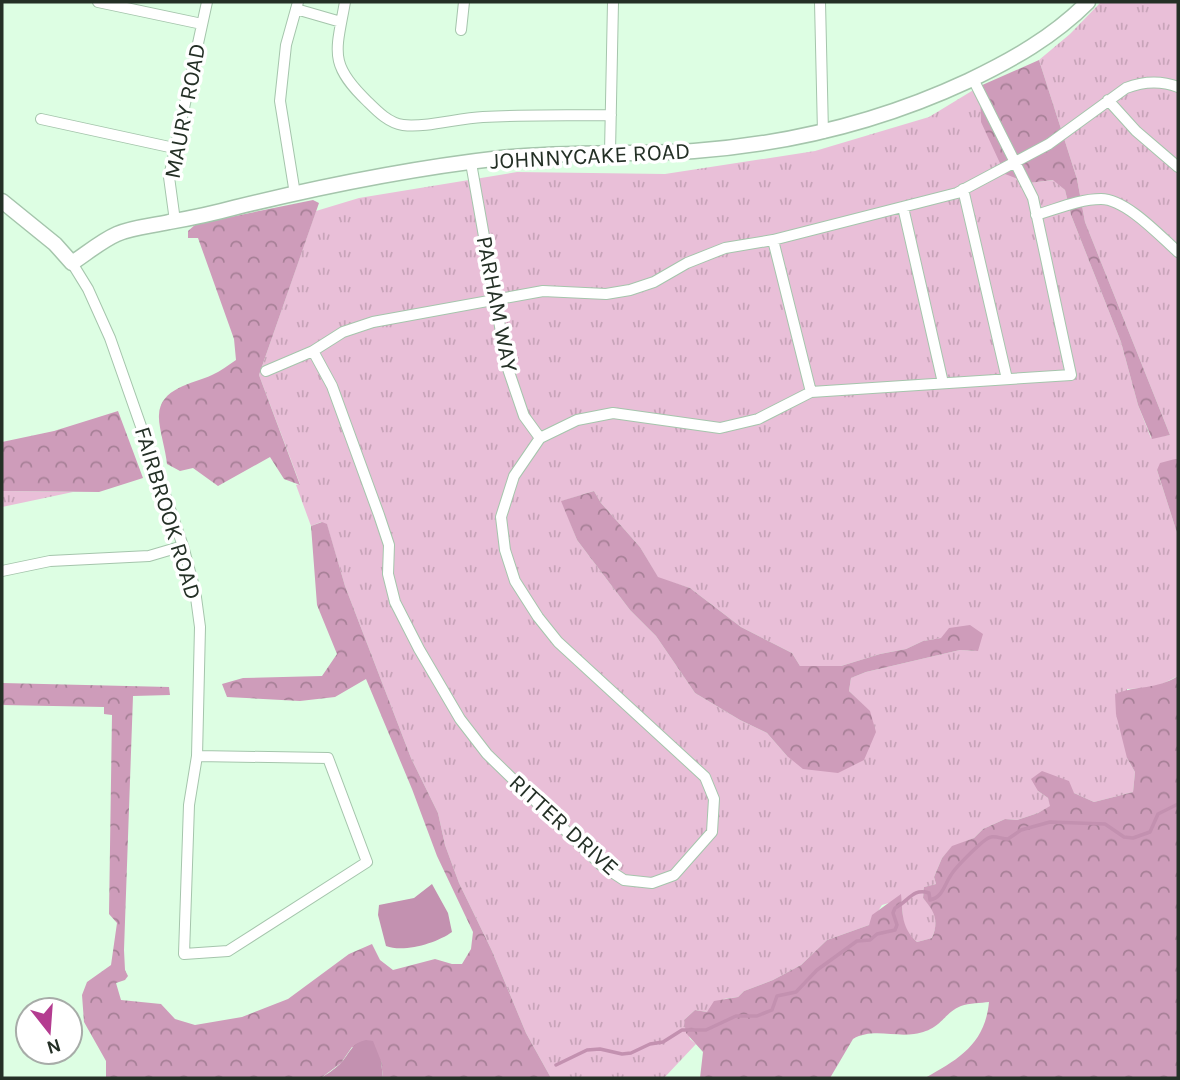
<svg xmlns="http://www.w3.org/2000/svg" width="1180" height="1080" font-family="Karla,sans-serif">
  <defs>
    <pattern id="grass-tufts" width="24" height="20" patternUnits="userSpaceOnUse" patternTransform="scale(1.75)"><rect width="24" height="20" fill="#e9bfd8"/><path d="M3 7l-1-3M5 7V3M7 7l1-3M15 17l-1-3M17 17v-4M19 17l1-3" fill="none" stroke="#c8a4b9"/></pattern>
    <pattern id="forest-crowns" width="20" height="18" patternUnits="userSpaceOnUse" patternTransform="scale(1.75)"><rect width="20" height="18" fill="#ce9cba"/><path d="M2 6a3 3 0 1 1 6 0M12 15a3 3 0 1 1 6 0" fill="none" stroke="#a78097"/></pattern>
  </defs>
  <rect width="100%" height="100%" fill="#ddfee3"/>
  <path fill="url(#grass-tufts)" fill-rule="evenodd" d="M1101,2H1178V459H1175L1157,470L1178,536V676L1154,688L1127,689V758L1135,772L1133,792L1094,802L1074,793L1038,791L1048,798L1051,806L1038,813L1017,820L1005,819L983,829L974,838L952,847L942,858L934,877L936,884L924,887L923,898C936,912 939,921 932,938L917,942C898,925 905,915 900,895L892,902L882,905L869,925L827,940L801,965L773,980L744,991L738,997L724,999L707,1012L695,1010L684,1020L690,1039L696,1044L664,1078H551L526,1033L492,951L459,883L445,845L438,813L411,758L345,586L327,525L321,522L311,526L296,485L300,484L259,375L316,211L359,198L517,172L665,174L815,151L929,117L980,86L1029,183L1054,180L1065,190L1071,215L1121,342L1138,405L1151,438L1170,435L1085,222L1077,179L1039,60L1070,34ZM594,491L601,503L640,547L658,578L690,588L741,627L792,653L800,666H841L880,654L906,649L923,641L942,638L978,651L960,650L866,672L851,678L849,691L869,711L787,756L767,733L740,720L695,693L656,636L630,610L577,540L562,501Z
    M2,491L73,492L2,507Z"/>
  <path fill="url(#forest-crowns)" d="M1039,60L1077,179L1085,222L1170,435L1152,439L1138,405L1121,342L1071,215L1065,190L1053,180L1029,183L1005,174L981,122L980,86Z
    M313,200L319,203L259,375L300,485L284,479L270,457L218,486L193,468L180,471L167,464C166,451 158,426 159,415C160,388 192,384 212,375C221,371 228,365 236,360L234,339L198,238H188V231L196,224Z
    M118,411L143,478L99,492L2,491V442L54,431Z
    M1175,459H1178V536L1157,470L1160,463Z
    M594,491L601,503L640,547L658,577L690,588L741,627L792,653L800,666H841L880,654L906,649L923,641L941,638L949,628L970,625L983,634L978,651L960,650L866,672L851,678L849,691L870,711L876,732L864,760L838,773L803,769L787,756L767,733L740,720L695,693L656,636L630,610L577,540L561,501Z
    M322,522L327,524L345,586L411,758L438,813L445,845L459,883L492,951L526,1033L551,1078H383L381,1061L352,1047L341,1063L321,1078H106V1061L84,1022L82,995L87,982L111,965L117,923L109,914L112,715L104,714V707L2,705V683L169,687L170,695L133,696L124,950L125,970L128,976L125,980L116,983L121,1000L161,1004L175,1019L195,1025L242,1017L288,999L349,954L372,944L380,960L393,970L435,959L452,964H462L471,949L473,932L437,856L412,789L366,679L335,697L300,701L227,697L222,684L243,678L322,676L337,654L317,605L311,526Z
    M1178,676V1078H925C959,1059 985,1044 989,1002C981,1003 969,1003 961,1006C942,1014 942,1030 914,1034C893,1037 872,1028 853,1039L830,1078H700L703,1052L686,1033L684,1020L695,1010L707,1012L714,1001L738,997L744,991L773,980L801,965L827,940L869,925L872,915L901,894C903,914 901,927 917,942L932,938C939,921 935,912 923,898L924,887L936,884L934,877L942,858L952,846L974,838L983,829L1005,819L1017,820L1038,813L1050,806L1048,798L1038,791L1031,779L1042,771L1069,781L1074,793L1094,802L1133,792L1135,772L1127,758L1116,714L1115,694C1137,685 1156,690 1178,676Z"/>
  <path fill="#c391b0" d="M432,884L448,913L452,932C437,943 404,953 386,946L378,915L379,905L414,898Z
    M366,1040L373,1041L381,1061L383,1078H321C327,1074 335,1069 340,1064C350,1054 351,1043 366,1040Z"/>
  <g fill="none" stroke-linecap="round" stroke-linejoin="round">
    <path stroke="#c391b0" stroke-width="3.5" d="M556,1065L587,1050L600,1049L622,1054L631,1053L650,1044L663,1042L682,1030H706L736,1016H757L772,1010L777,996L796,992L817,970L857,941L870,940L877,934L895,930L897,925L893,913L895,908C908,902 913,887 929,893L930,900C943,897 944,885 951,875C955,868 984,838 991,837C997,836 1002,839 1008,839L1021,830L1050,822L1105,824L1124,837L1133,838L1150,832L1158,814L1178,804"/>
    <defs>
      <path id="street" d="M98,2L202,24
        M345,2C336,52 328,64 368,102C378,112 389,123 403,125C427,128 458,118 483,117C525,115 568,115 611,115
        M820,2L823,133
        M296,9L341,22
        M461,30L464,2
        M973,79L1033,198L1071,375L811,392L773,240L957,193L1049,144L1126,88C1144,81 1160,80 1178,87
        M1108,100L1136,131L1178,167
        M41,119L174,148
        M610,152L613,2
        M471,163L507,366L524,416L540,438
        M963,189L1007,379
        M295,194L280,101L286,45L298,2
        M903,207L943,383
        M1036,215C1057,209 1079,199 1101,199C1126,199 1160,236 1178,252
        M175,221L169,177L207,2
        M72,263L88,289L110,338L183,546L195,590L200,627L197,756L189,805L184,954L228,951L367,862L328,758L197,756
        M313,351L332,386L379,515L389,545L388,574L395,602L419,649L460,719L487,754L601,865L624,880L652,883L674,875L712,832L714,799L705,777L558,642L538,617L515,581L505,550L501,517L514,476L540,438L577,420L613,413L720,428L758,419L811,392
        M266,371L313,351L343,332L373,322L543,291L606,294L630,290L654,282L687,263L725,248L773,240
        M2,571L50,561L149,556L183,546"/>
      <path id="secondary" d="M2,201L55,244L72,263C86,254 101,241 117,234C133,227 152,226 169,222C192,218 215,213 237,207C323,186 413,168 501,158C565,151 630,155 694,151C790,144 880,122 968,81C1012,60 1053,37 1088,2"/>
    </defs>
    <use href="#street" stroke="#a5c5ac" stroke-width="12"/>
    <use href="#secondary" stroke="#a5c5ac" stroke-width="17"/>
    <use href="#street" stroke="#fff" stroke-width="10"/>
    <use href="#secondary" stroke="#fff" stroke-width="14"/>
  </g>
  <g text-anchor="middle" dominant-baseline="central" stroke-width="7" stroke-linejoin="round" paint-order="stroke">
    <g font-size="23" fill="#243026" stroke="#fff">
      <text transform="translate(185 111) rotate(-79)">MAURY ROAD</text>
      <text transform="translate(590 156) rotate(-3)">JOHNNYCAKE ROAD</text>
      <text transform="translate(497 304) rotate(79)">PARHAM WAY</text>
      <text transform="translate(168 513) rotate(73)">FAIRBROOK ROAD</text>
      <text transform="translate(564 825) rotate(42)">RITTER DRIVE</text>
    </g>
  </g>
  <rect width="1180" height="1080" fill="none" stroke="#243026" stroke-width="7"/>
  <g transform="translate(49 1031) rotate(163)"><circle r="33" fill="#ffffff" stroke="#a7aca8" stroke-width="2"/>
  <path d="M0-5L12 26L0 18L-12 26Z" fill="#b43c90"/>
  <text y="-10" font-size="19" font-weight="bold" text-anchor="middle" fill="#243026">N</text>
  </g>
</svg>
